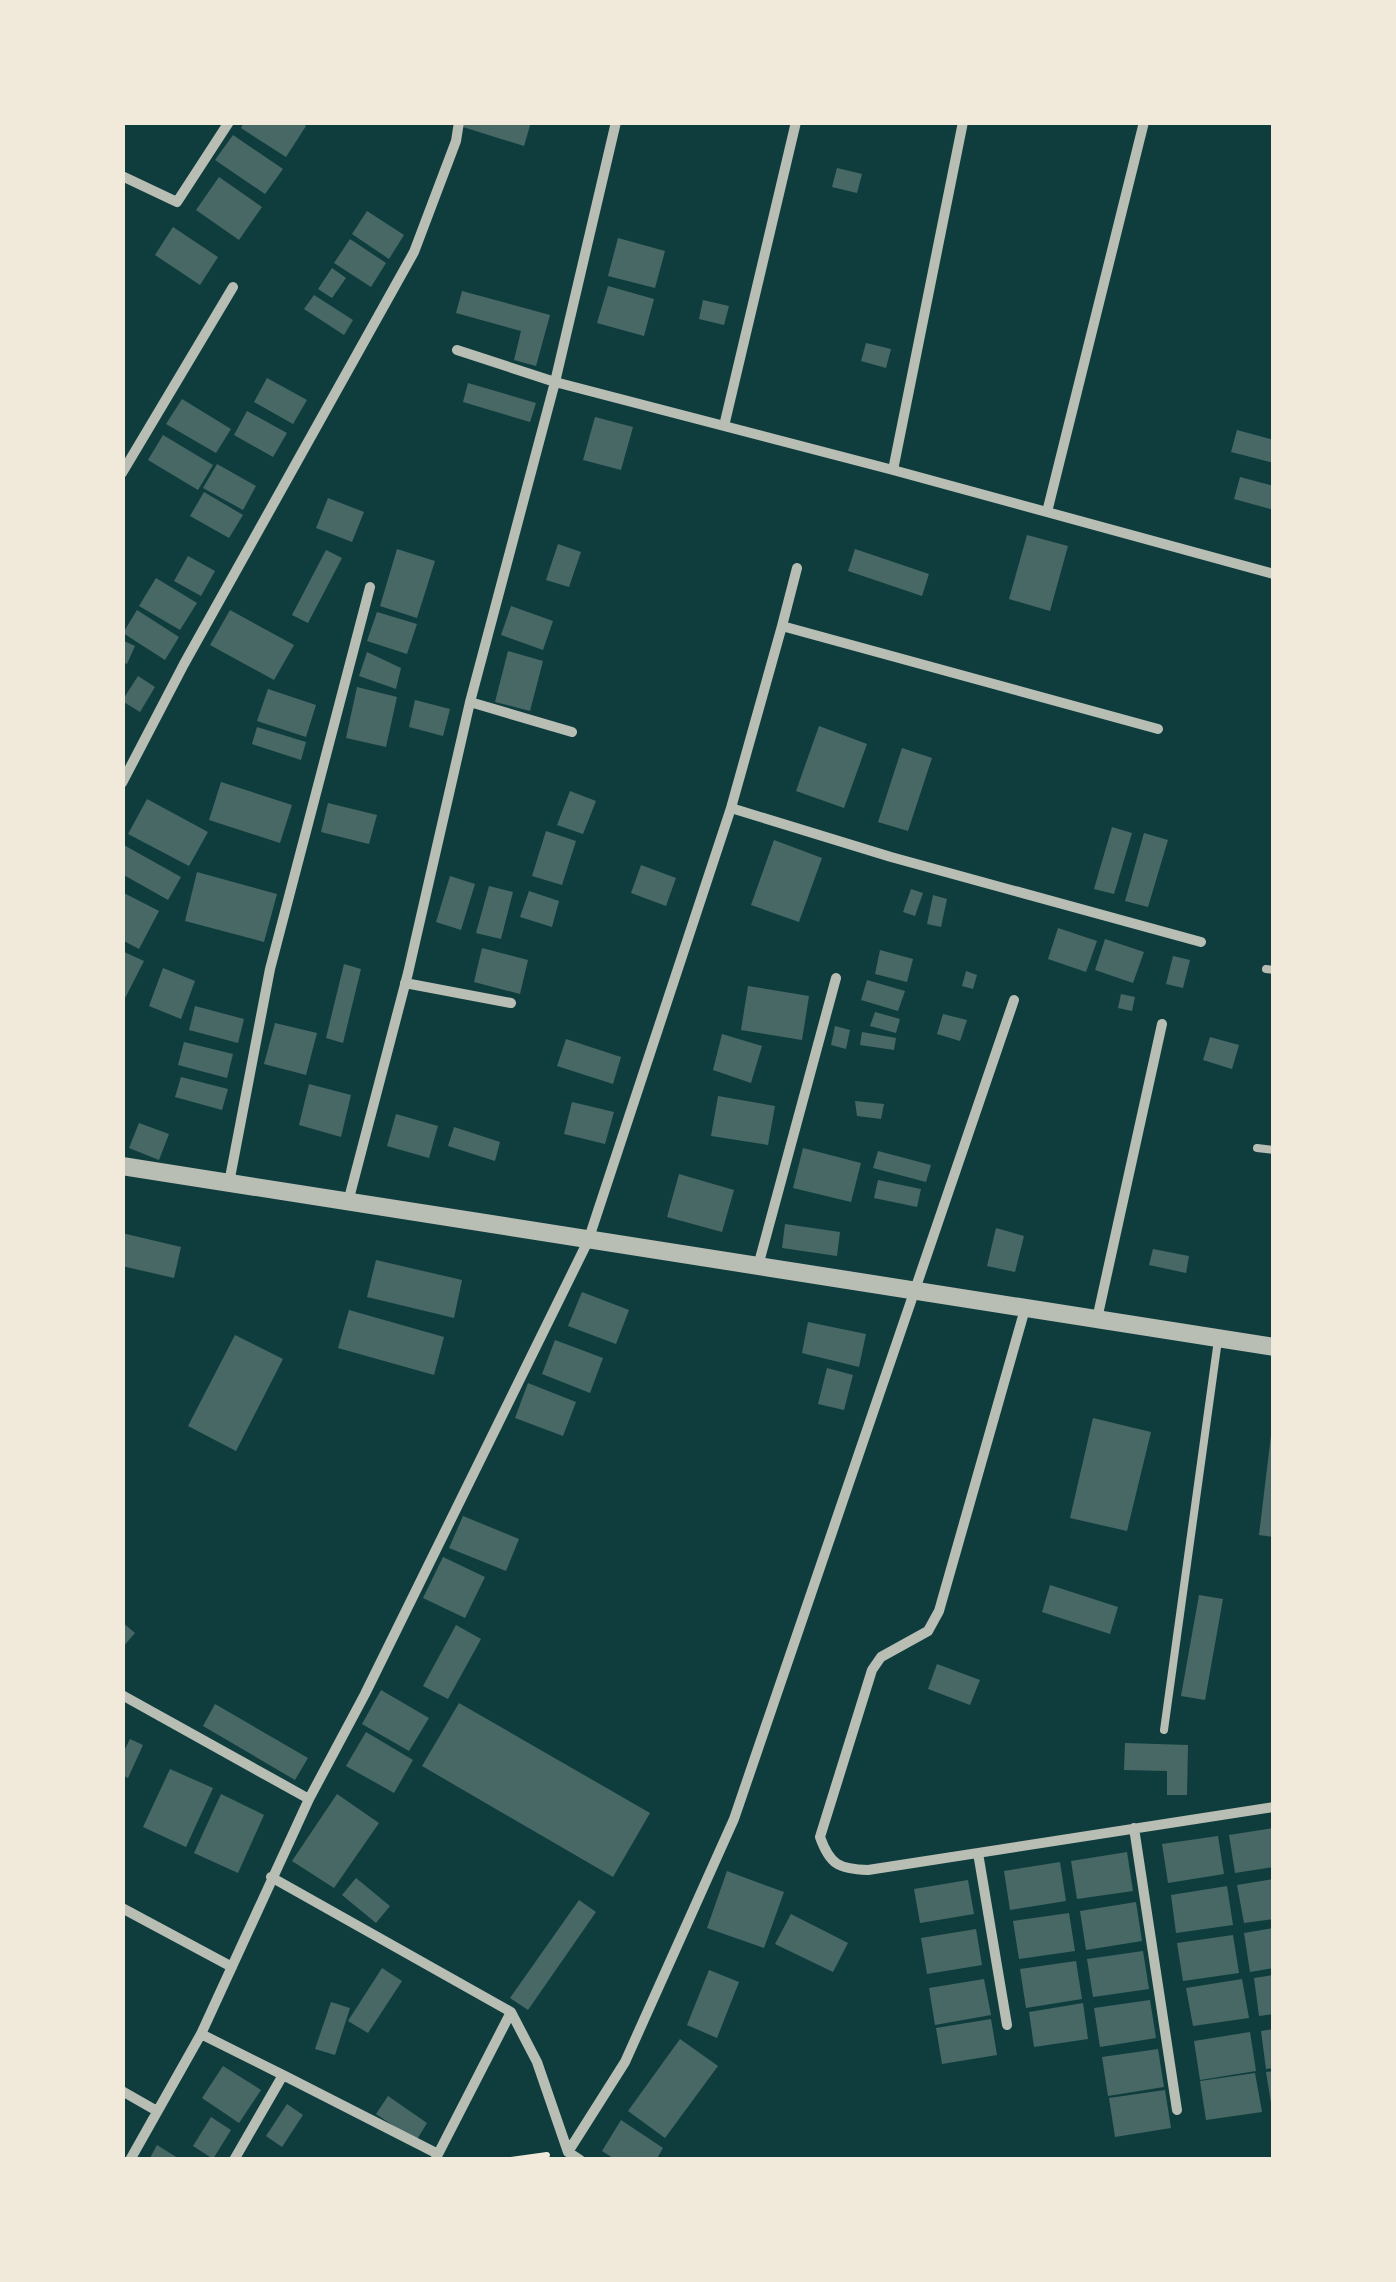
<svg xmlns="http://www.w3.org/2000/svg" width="1396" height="2282" font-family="Arial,sans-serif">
  <rect width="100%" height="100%" fill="#0f3d3e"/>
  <path fill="#486865" d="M244,122H300L306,126L286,157L241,128Z
    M464,122H531L524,146L463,127Z
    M233,135L283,169L265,194L215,160Z
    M837,168L862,174L857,193L832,187Z
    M219,177L262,207L239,240L196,210Z
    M367,211L404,235L389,259L352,234Z
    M173,227L218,257L200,285L155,255Z
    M618,238L665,251L655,288L608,276Z
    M350,239L386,263L371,287L334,263Z
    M332,268L346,278L332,298L318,289Z
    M608,286L654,299L644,336L597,323Z
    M462,291L550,315L536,366L514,360L521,331L456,313Z
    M314,295L353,320L344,335L304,309Z
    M703,300L729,306L724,325L699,319Z
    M866,343L891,349L886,368L861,361Z
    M267,378L307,400L293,424L254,402Z
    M468,383L536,403L530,422L463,402Z
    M182,399L231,429L216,453L166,424Z
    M247,411L287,433L273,457L234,435Z
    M595,417L633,427L621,470L583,460Z
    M1237,430L1274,440V463L1231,452Z
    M163,435L213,465L198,490L148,460Z
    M217,464L256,486L243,510L203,488Z
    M1240,477L1274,486V510L1234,499Z
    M204,492L243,515L229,538L190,516Z
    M328,498L364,512L352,542L316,528Z
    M1027,535L1068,546L1050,611L1009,599Z
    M558,544L581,552L569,587L546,580Z
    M397,549L435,561L417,618L380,606Z
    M855,549L929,574L922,596L848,571Z
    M326,550L342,558L308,623L292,615Z
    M188,556L215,571L201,596L174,581Z
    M156,578L197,603L180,630L139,606Z
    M511,606L553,621L543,650L501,635Z
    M137,610L179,637L165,660L123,633Z
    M230,610L294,645L274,680L210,645Z
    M377,612L417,624L407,654L367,641Z
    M122,640L135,646L127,664L122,662Z
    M508,651L543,661L530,711L495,702Z
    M367,652L401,668L396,689L359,676Z
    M138,676L155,687L140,712L122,701Z
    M357,687L397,697L386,747L346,738Z
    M268,689L316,705L306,737L257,721Z
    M415,700L450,709L443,736L409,727Z
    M819,726L867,744L844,808L796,791Z
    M257,727L306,742L301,760L252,744Z
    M902,748L932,758L908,831L878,822Z
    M221,782L292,805L280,843L209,820Z
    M570,791L596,801L583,834L557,825Z
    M147,799L208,832L189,866L128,834Z
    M328,803L377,815L369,844L321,832Z
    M1112,827L1132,833L1114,894L1094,889Z
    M546,831L576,841L562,885L532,876Z
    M1144,833L1168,840L1148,907L1125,901Z
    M774,840L822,858L799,922L751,905Z
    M122,844L181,877L168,900L122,874Z
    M641,865L676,878L666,906L631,893Z
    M197,872L277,894L264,942L185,921Z
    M450,876L475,884L461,930L436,922Z
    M489,886L513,892L501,939L476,933Z
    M911,889L923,893L915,916L903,912Z
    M529,891L559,901L552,927L520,917Z
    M122,892L159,911L139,949L122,940Z
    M933,895L947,899L941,927L927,924Z
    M1058,928L1097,941L1086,972L1048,959Z
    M1105,939L1144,952L1133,983L1095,970Z
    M482,948L528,960L520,994L474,982Z
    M880,950L913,959L907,982L875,974Z
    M122,951L144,961L122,1004Z
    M1173,956L1190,960L1183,988L1166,984Z
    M344,964L361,969L343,1043L326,1038Z
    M163,968L195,981L181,1019L149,1006Z
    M966,971L977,975L973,989L962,986Z
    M867,980L905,991L898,1011L861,1000Z
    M748,986L809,996L802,1040L741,1030Z
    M1121,994L1135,997L1132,1011L1118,1008Z
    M195,1006L244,1019L238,1043L189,1030Z
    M875,1012L900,1019L896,1033L870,1026Z
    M943,1014L967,1020L960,1041L937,1034Z
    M275,1023L317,1033L306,1075L264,1064Z
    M835,1026L850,1030L846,1049L831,1045Z
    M862,1032L896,1038L894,1050L860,1045Z
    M722,1034L762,1046L751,1083L713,1070Z
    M1210,1037L1239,1045L1232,1069L1203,1060Z
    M566,1039L621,1057L613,1084L557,1066Z
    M184,1042L233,1054L227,1078L178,1065Z
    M181,1077L228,1089L222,1110L175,1097Z
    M309,1084L351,1095L341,1137L299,1125Z
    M718,1096L775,1106L768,1145L711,1136Z
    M855,1101L884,1104L881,1119L857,1116Z
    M572,1102L614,1112L605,1144L564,1134Z
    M396,1114L438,1126L429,1158L387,1146Z
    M139,1123L169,1134L159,1160L129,1148Z
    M454,1127L500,1142L495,1161L448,1146Z
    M803,1148L861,1163L851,1202L793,1188Z
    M878,1151L931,1165L926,1182L873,1168Z
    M679,1174L734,1190L722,1232L667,1217Z
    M878,1180L921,1189L917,1207L874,1198Z
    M785,1224L840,1232L837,1256L782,1248Z
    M996,1228L1024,1236L1015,1272L987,1266Z
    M122,1233L181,1247L174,1278L122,1266Z
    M1153,1249L1189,1256L1186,1273L1149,1265Z
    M376,1260L462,1280L454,1318L367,1297Z
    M582,1292L629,1310L616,1344L568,1326Z
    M349,1310L444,1337L434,1375L338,1348Z
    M808,1322L866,1334L859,1367L802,1353Z
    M235,1335L283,1359L236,1451L188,1426Z
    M555,1340L603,1358L590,1393L542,1374Z
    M827,1368L853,1375L844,1410L818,1404Z
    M528,1383L576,1402L563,1436L515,1418Z
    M1093,1418L1151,1432L1127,1531L1070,1518Z
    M1271,1435L1274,1436V1537L1259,1535Z
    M463,1516L519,1539L506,1571L449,1548Z
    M443,1557L485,1577L465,1618L423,1598Z
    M1050,1585L1118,1607L1110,1634L1042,1612Z
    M1199,1595L1223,1599L1205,1700L1181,1696Z
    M122,1622L135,1633L122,1648Z
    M456,1625L481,1639L448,1699L423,1686Z
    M937,1664L980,1680L970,1705L928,1689Z
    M381,1690L429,1718L409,1751L362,1724Z
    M459,1703L650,1813L613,1877L422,1766Z
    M215,1704L308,1758L295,1780L203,1726Z
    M366,1732L413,1760L394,1793L346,1766Z
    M130,1739L143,1745L128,1778L122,1775V1755Z
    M1125,1743L1188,1745L1187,1795H1167V1771L1124,1770Z
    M170,1769L213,1788L186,1847L143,1827Z
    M221,1794L264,1815L238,1873L194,1853Z
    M337,1794L379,1823L334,1888L292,1861Z
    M1274,1828V1867L1235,1873L1229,1835Z
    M1218,1836L1224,1874L1168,1883L1162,1844Z
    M1127,1852L1133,1891L1077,1899L1071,1861Z
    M1060,1862L1066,1901L1010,1910L1004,1871Z
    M727,1871L784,1892L764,1948L707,1928Z
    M356,1878L390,1906L376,1923L342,1895Z
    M1274,1879V1919L1244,1923L1237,1885Z
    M968,1880L974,1914L920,1923L914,1889Z
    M1227,1886L1233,1925L1176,1933L1171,1895Z
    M579,1900L596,1912L528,2010L510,1998Z
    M1136,1902L1142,1941L1086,1950L1080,1911Z
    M1069,1913L1075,1951L1019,1959L1013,1921Z
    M791,1914L848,1943L833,1972L775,1944Z
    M1274,1928V1968L1250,1972L1244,1933Z
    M976,1929L982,1965L927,1974L921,1938Z
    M1233,1935L1239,1973L1183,1981L1177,1943Z
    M1143,1951L1149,1989L1093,1997L1087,1959Z
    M1076,1961L1082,1999L1026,2008L1020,1969Z
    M382,1968L402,1981L368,2033L348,2021Z
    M709,1970L739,1982L717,2038L687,2025Z
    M1274,1975V2014L1259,2016L1254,1978Z
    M984,1979L991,2015L935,2025L929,1988Z
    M1242,1979L1249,2018L1193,2026L1186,1988Z
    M1150,2000L1156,2038L1100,2047L1094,2008Z
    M331,2002L350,2008L335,2055L315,2049Z
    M1083,2003L1088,2039L1034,2047L1029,2012Z
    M991,2019L997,2055L942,2064L936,2028Z
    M1274,2029V2068L1266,2069L1261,2031Z
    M1250,2032L1256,2071L1200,2080L1194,2041Z
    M680,2039L718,2066L665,2138L628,2111Z
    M1158,2049L1164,2087L1108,2096L1102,2057Z
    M223,2066L261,2090L239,2123L202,2098Z
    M1274,2071V2103H1271L1266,2072Z
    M1255,2073L1262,2112L1206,2120L1200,2081Z
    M1165,2090L1171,2128L1115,2137L1109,2098Z
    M388,2096L427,2123L416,2141L376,2114Z
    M287,2104L303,2115L282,2147L266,2136Z
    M211,2117L231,2130L213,2159L193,2146Z
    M621,2120L663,2148L656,2160H616L602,2151Z
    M157,2145L181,2160H149Z"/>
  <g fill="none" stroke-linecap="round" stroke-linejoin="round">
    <path stroke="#f1e9da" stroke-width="6" d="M511,2160L547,2155"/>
    <path stroke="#b8beb3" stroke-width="8" d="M1266,969L1274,970
      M1257,1148L1274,1150
      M1164,1730L1218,1340"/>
    <path stroke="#b8beb3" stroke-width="10" d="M122,176L177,202L229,122
      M457,350L555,382L893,470L1274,574
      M724,426L796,122
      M893,470L963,122
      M122,473L233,287
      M1047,512L1144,122
      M782,626L797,568
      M470,702L572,732
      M122,783L184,664L414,252L456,141L459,122
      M731,808L891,857L1201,942
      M405,983L511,1003
      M229,1183L270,969L370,587
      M348,1202L408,973L470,702L555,382L616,122
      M758,1266L836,978
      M1025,1309L939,1611L928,1631L881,1657L872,1670L820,1837C830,1865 839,1869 868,1870L1274,1807
      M1097,1319L1162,1024
      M122,1695L309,1799
      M1134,1828L1177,2110
      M978,1853L1007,2025
      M271,1877L511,2012L435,2160
      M122,1908L232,1967
      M511,2012L537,2062L568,2152L580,2160
      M201,2034L283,2075L234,2160
      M283,2075L438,2154
      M122,2091L157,2111
      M568,2152L625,2062L734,1819L1014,1000
      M130,2160L201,2034L309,1799L365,1694L588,1241L731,808L782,626L1158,729"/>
    <path stroke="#b8beb3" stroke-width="18" d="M122,1166L1274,1347"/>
  </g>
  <rect width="1396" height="2282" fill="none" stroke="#f1e9da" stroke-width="250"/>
</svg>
